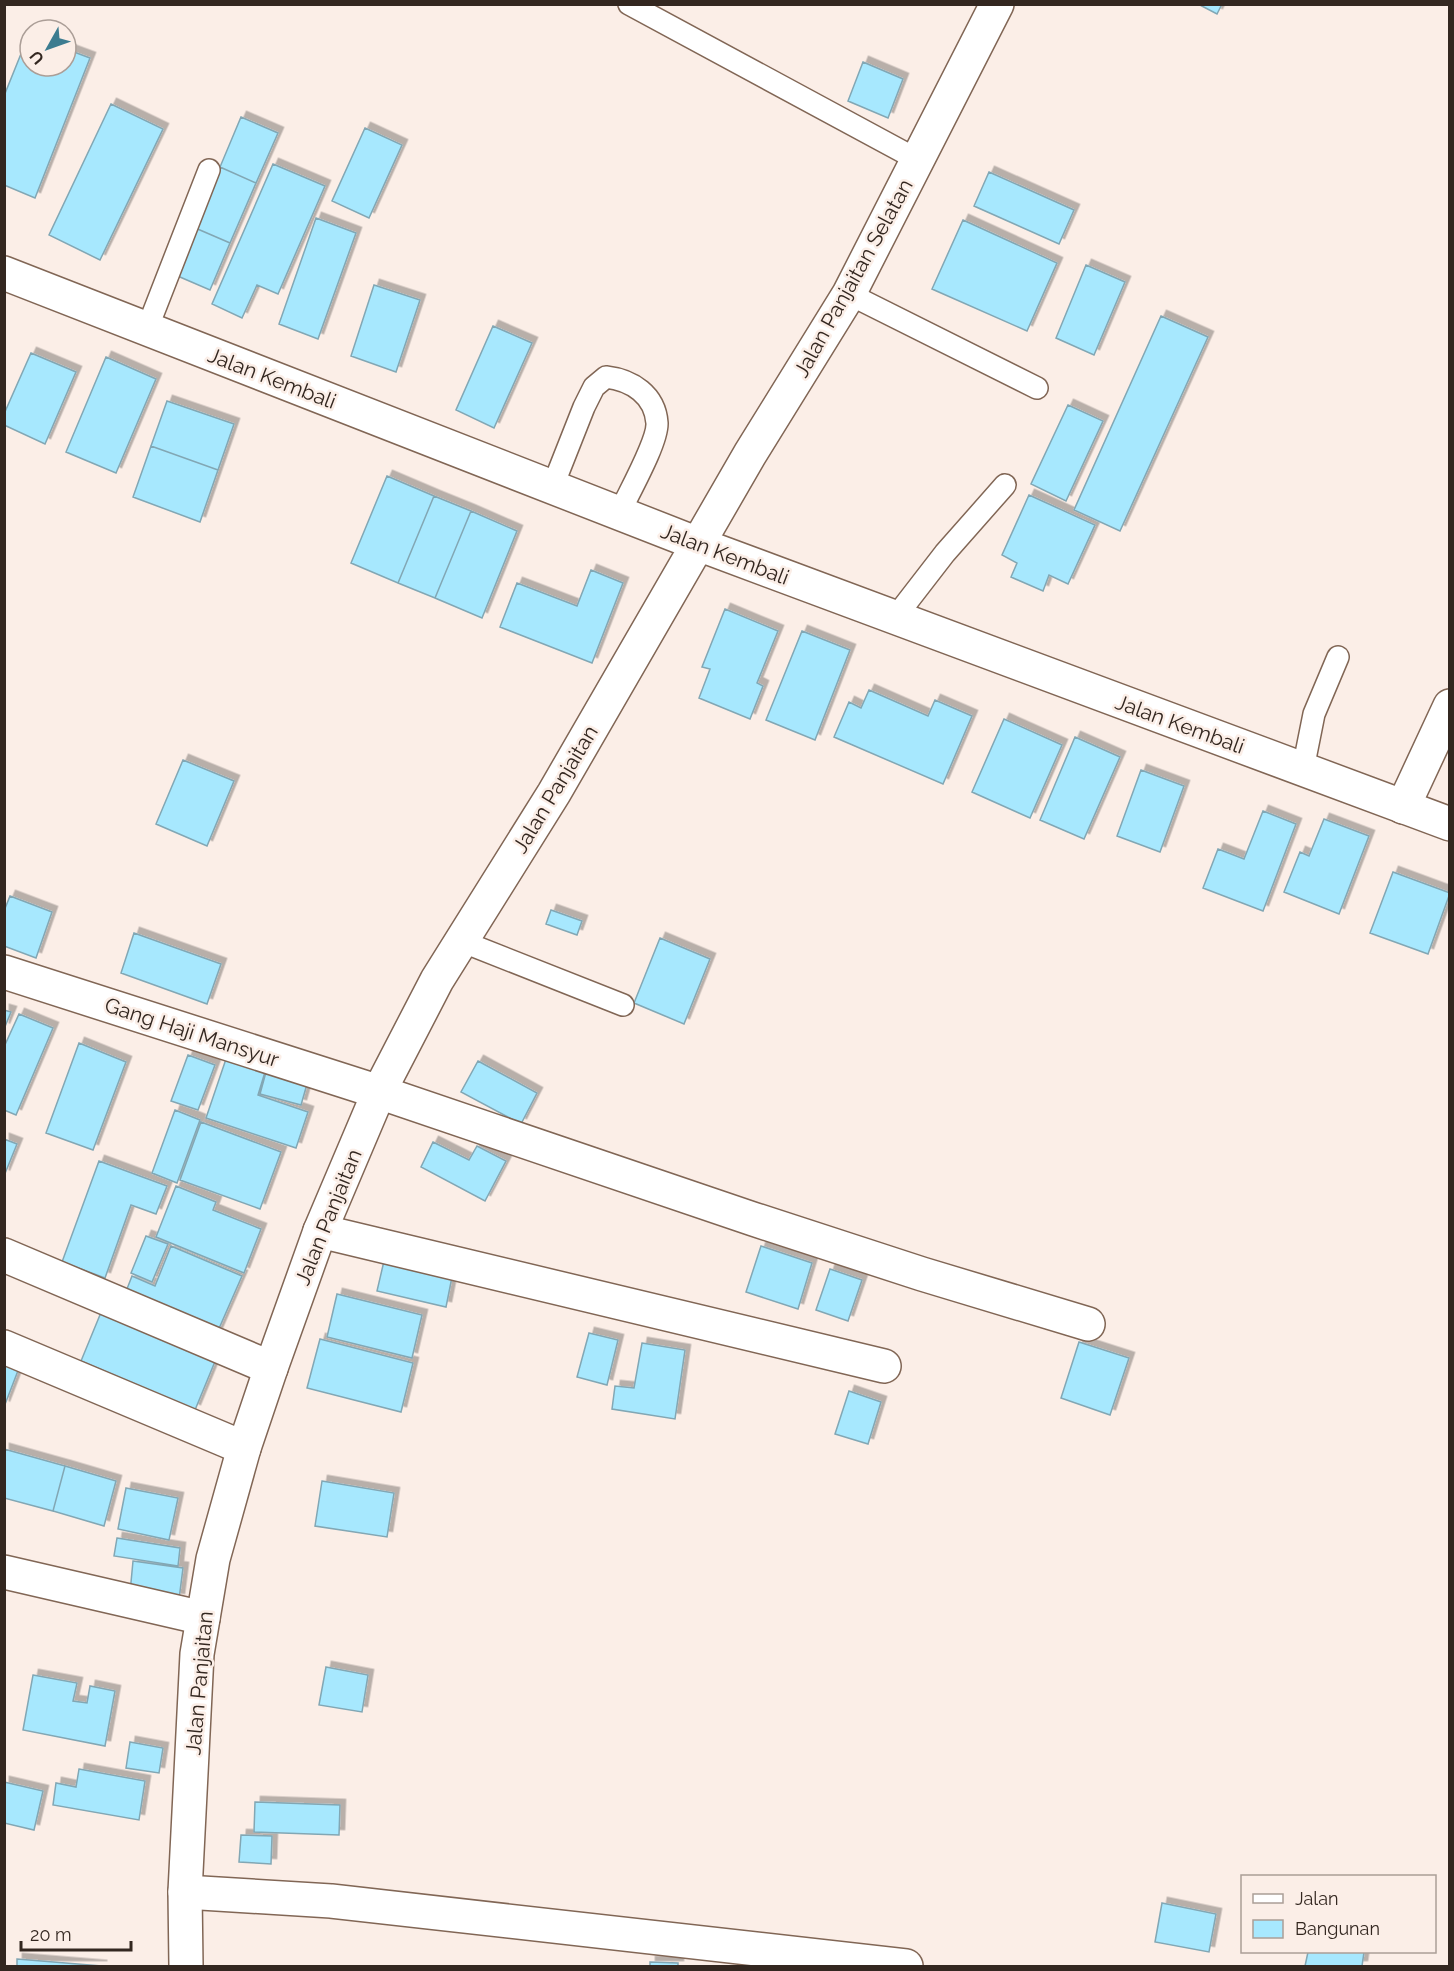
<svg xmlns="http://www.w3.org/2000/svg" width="1454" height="1971" font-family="Raleway,sans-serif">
  <defs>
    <filter id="shadow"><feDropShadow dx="5.5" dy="-5.5" stdDeviation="0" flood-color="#0004"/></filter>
  </defs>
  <rect width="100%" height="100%" fill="#fbeee7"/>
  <path fill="#a7e8fe" stroke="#82a7b4" stroke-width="1.5" filter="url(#shadow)" d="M1198,4H1222L1217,14Z
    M29,34L30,66H66V49L90,58L35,198L4,185V96Z
    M863,62L903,79L888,118L848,101Z
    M111,104L163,129L100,260L49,235Z
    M241,117L278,133L256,183L220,167Z
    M365,128L402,145L369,218L332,201Z
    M273,164L325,186L278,294L257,285L242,318L212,304Z
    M220,167L256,183L230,243L193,227Z
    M989,172L1074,210L1059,244L974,206Z
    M316,218L356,233L318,339L279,324Z
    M963,220L1057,263L1027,331L932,289Z
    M193,227L230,243L210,290L173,274Z
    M1086,265L1125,282L1094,355L1056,338Z
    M374,285L420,300L396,372L351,356Z
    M1161,316L1208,337L1120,531L1074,510Z
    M493,326L532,343L494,428L456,410Z
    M31,353L76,372L45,444L4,425V414Z
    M106,357L156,379L116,473L66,452Z
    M167,401L234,424L218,470L151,446Z
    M1068,405L1103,421L1066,501L1031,484Z
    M151,446L218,470L200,522L133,497Z
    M387,476L434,496L398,583L351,563Z
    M1029,495L1095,525L1068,584L1049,575L1043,591L1011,577L1017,563L1002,555Z
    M434,496L471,511L435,598L398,583Z
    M471,511L517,531L482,618L435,598Z
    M591,570L623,583L592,663L500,627L517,583L577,606Z
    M725,609L778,631L757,683L763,686L750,719L699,698L710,669L702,667Z
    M802,631L850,650L815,740L766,720Z
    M869,690L928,716L935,700L972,716L943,784L834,737L849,702L861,708Z
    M1004,719L1062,745L1030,818L972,792Z
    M1075,737L1120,757L1084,839L1040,820Z
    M183,760L234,781L207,846L156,824Z
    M1141,770L1184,786L1160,852L1117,836Z
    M1263,811L1296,824L1263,911L1203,888L1218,849L1244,859Z
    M1324,819L1369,836L1339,914L1284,892L1300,852L1309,856Z
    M1393,872L1450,893L1428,954L1370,933Z
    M10,896L52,912L36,958L4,946V911Z
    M551,910L582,921L577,935L546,924Z
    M134,933L221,964L207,1004L121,973Z
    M660,938L710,959L684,1024L634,1003Z
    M4,1010L11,1012L4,1029Z
    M19,1014L53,1028L16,1115L4,1110V1047Z
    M79,1043L126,1062L93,1150L46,1133Z
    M188,1055L215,1065L198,1110L171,1101Z
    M226,1059L265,1072L258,1095L308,1112L296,1148L206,1118Z
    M478,1061L537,1093L521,1124L461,1092Z
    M266,1072L307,1084L301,1105L260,1094Z
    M175,1110L200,1120L177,1183L152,1173Z
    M201,1122L281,1152L260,1209L180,1180Z
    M4,1139L17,1144L4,1176Z
    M433,1142L469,1160L477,1146L506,1161L485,1201L421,1167Z
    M99,1161L167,1186L156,1214L131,1205L105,1278L62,1262Z
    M176,1186L216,1202L213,1210L261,1229L244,1273L156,1237Z
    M146,1236L168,1244L152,1282L131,1273Z
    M171,1246L242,1276L217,1333L125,1294L132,1276L155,1286Z
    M761,1246L812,1263L798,1309L746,1292Z
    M384,1261L452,1277L446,1307L377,1291Z
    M830,1269L862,1280L848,1321L816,1310Z
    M337,1294L422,1315L412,1358L327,1337Z
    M102,1310L216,1359L195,1410L81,1361Z
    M589,1333L618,1340L607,1385L577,1377Z
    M320,1339L413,1363L401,1412L307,1388Z
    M1079,1342L1129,1358L1110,1415L1061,1398Z
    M642,1343L685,1350L675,1419L612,1409L615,1386L634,1388Z
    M4,1363L19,1368L4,1407Z
    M849,1391L881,1402L868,1444L835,1434Z
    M4,1449L65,1466L53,1511L4,1498Z
    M65,1466L116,1481L104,1526L53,1511Z
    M322,1481L394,1493L387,1537L315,1526Z
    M126,1488L178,1498L169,1540L118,1529Z
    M117,1538L180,1548L178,1566L114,1556Z
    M133,1561L183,1568L179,1599L130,1593Z
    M326,1667L368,1675L362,1712L319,1705Z
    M33,1675L77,1683L73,1701L87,1703L90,1686L115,1691L105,1746L23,1730Z
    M130,1742L163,1748L159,1773L126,1768Z
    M79,1769L145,1781L139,1820L53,1805L56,1783L76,1787Z
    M4,1782L43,1791L34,1830L4,1823Z
    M255,1802L340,1805L339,1835L254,1832Z
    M241,1835L272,1836L271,1864L239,1862Z
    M1162,1903L1216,1914L1209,1952L1155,1942Z
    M1308,1952H1364L1362,1966H1305Z
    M17,1959L102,1966H17Z
    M650,1962L678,1963V1966H650Z"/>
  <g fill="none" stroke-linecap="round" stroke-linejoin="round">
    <defs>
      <path id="service" d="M629,4L918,160
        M849,294L1037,388
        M147,329L209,170
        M552,488L584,407L594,387L606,377C632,380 655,395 657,423C658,442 628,494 619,514
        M894,619L945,553L1005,485
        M1303,769L1314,714L1338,657
        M461,941L623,1005"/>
      <path id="minor" d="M698,544L750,454L849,294L997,4
        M1403,807L1450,706
        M4,972L379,1092L753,1219L922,1274L1088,1324
        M320,1231L884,1366
        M4,1255L271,1368
        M4,1347L244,1448
        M4,1572L203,1618
        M185,1892L331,1901L906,1966"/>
      <path id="tertiary" d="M4,273L698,544L1450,824
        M186,1966L185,1892L197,1654L213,1559L244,1448L271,1368L320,1231L379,1092L437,980L554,793L698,544"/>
    </defs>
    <use href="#service" stroke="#816655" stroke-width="24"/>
    <use href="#minor" stroke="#816655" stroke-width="36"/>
    <use href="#tertiary" stroke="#816655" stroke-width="36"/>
    <use href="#service" stroke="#fff" stroke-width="21"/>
    <use href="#minor" stroke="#fff" stroke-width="33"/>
    <use href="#tertiary" stroke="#fff" stroke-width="33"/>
  </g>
  <g text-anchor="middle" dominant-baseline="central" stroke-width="5" stroke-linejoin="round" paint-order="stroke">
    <g font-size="21" fill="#332720" stroke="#fbeee7">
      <text transform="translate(853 278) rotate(-61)">Jalan Panjaitan Selatan</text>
      <text transform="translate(272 378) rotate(21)">Jalan Kembali</text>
      <text transform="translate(725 554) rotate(21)">Jalan Kembali</text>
      <text transform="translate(1180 724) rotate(20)">Jalan Kembali</text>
      <text transform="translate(555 789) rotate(-59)">Jalan Panjaitan</text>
      <text transform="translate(192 1032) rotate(18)">Gang Haji Mansyur</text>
      <text transform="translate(328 1217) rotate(-68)">Jalan Panjaitan</text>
      <text transform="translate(199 1683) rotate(-85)">Jalan Panjaitan</text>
    </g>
  </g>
  <rect width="1454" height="1971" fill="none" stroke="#332720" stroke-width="12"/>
  <rect x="1241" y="1875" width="195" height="78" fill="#fbeee7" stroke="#ab9e97" stroke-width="1.5"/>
  <rect x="1253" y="1894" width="30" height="9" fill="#ffffff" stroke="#ab9e97" stroke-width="1.5"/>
  <text x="1295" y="1905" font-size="18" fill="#332720">Jalan</text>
  <rect x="1253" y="1920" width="30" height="18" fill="#a7e8fe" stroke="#ab9e97" stroke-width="1.5"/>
  <text x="1295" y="1935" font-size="18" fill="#332720">Bangunan</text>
  <g transform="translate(48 48) rotate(230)"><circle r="28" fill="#fbeee7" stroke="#ab9e97" stroke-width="1.5"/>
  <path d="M0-4.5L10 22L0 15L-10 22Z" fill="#3c7c90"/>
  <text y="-9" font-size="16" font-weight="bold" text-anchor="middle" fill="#332720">U</text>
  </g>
  <path d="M21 1941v9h110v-9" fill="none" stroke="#332720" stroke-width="3"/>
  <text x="30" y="1941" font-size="18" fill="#332720" stroke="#fbeee7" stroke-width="4.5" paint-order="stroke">20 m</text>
</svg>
